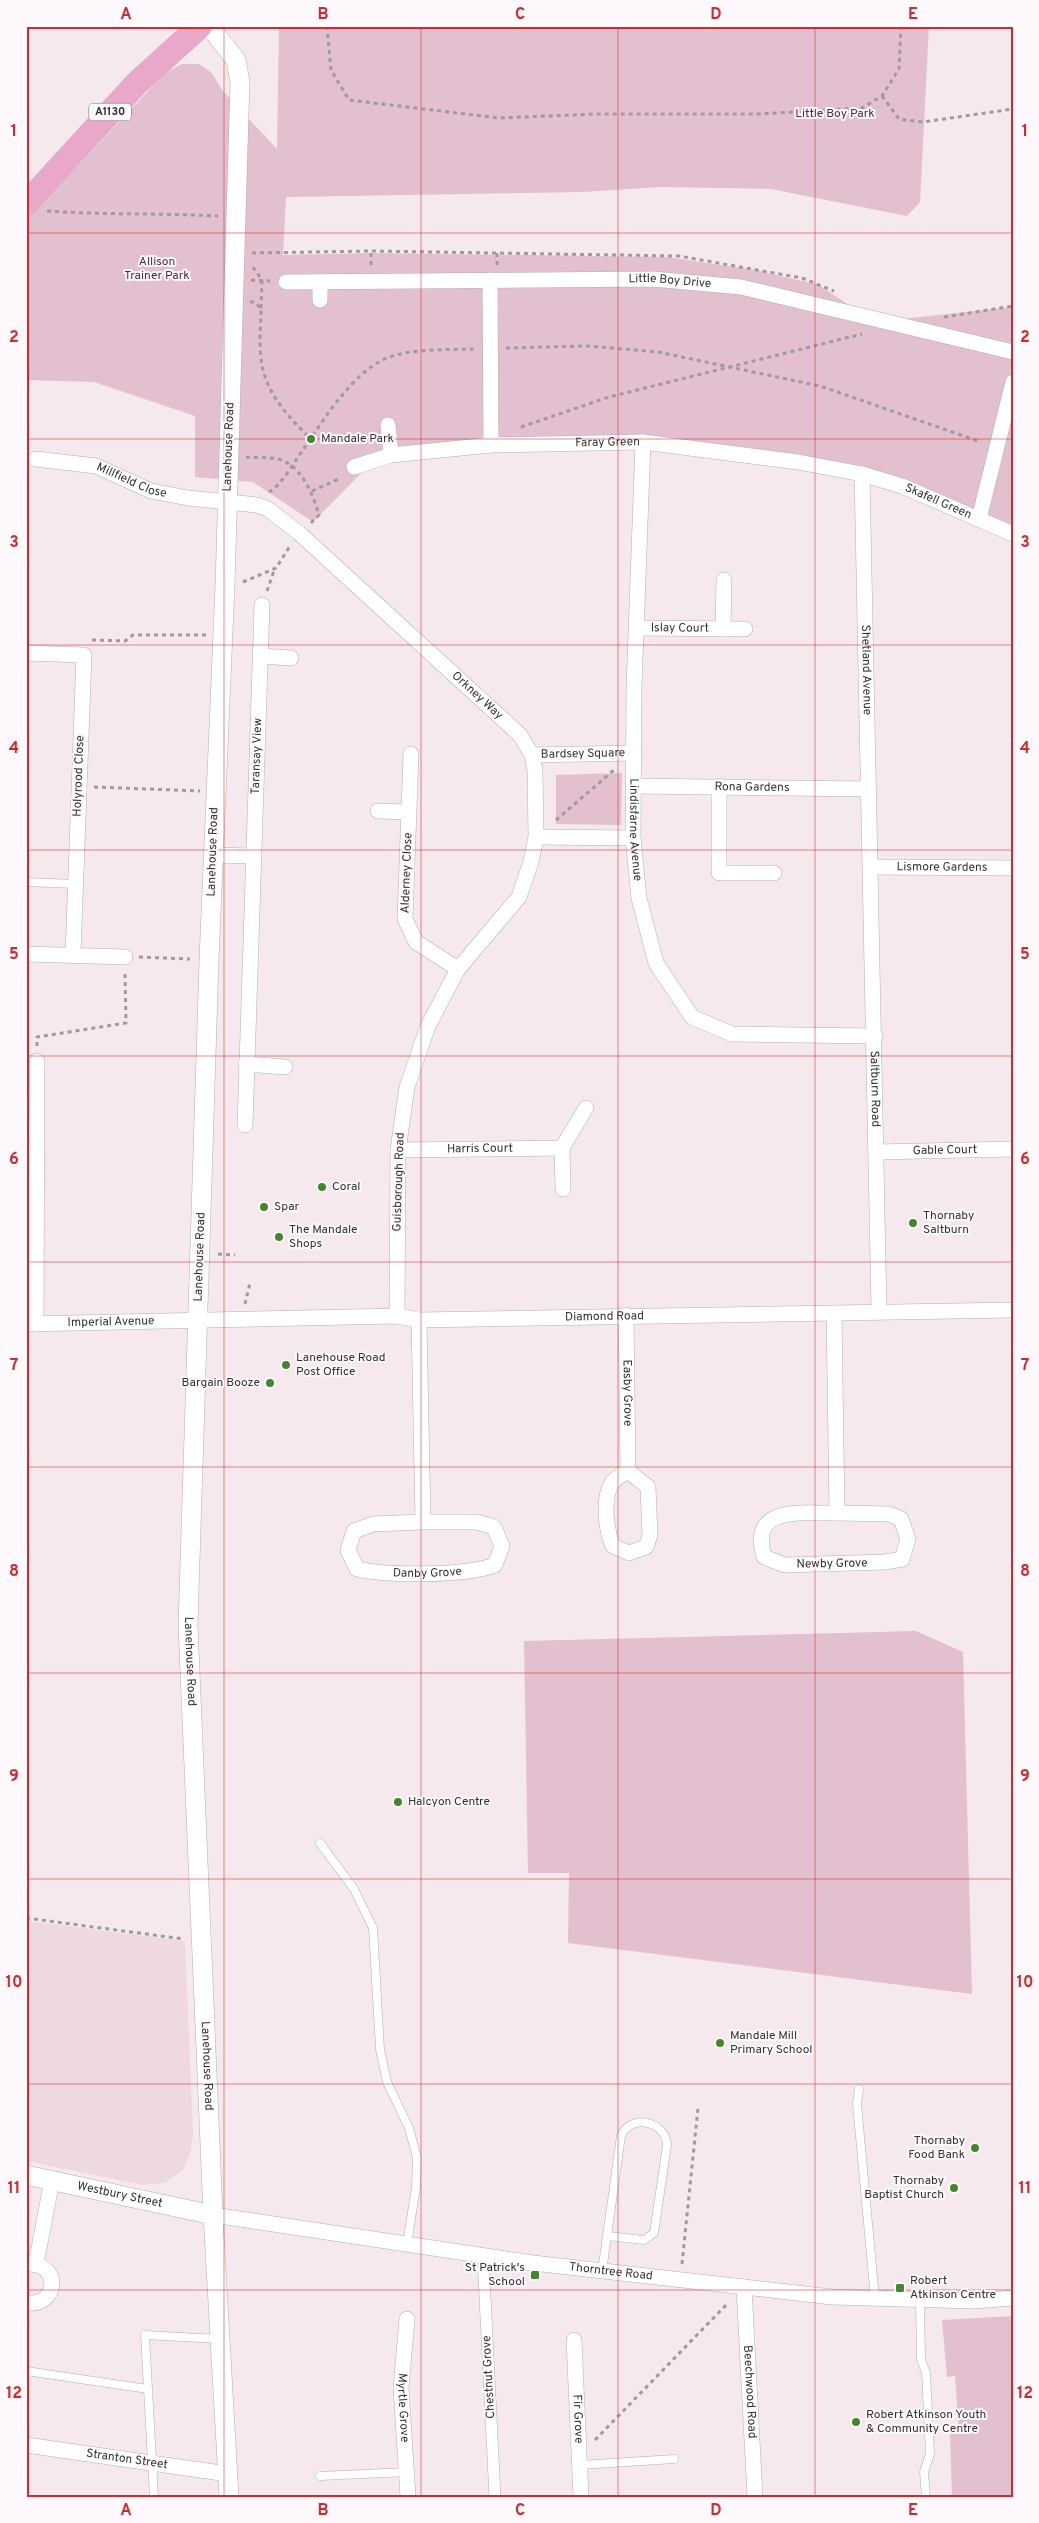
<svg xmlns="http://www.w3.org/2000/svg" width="1039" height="2523" font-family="Overpass,sans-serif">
  <rect width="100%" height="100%" fill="#f5e9ee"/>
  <path fill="#eed9e2" d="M26,1921L185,1941L193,2133L191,2151L183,2170L165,2183L143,2185L26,2161Z"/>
  <path fill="#e2c0cf" d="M279,26H929L920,202L907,216L771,189L661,187L583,192L286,197L283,255L369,253L667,257L755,270L819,285L850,306L901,319L1013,307V534L862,474L643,442L380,454L313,522L253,482L195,477V416L94,382L26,380V221L165,73L182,64H199L212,73L222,90L277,149Z
    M622,773L621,825L556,824V775Z
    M916,1631L963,1652L972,1994L568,1943L569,1873H528L524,1641Z
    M1013,2316V2497H952L950,2434L959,2433L955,2376L947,2377L942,2320Z"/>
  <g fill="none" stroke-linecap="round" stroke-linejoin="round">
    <defs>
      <path id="service" d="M26,882L75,884
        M320,1843L354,1889L373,1928L380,2049L387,2082L409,2128L417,2158L416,2187L407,2244
        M859,2089L857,2104L875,2299
        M602,2271L607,2236L621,2136C630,2113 666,2121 667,2145L654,2233L644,2240L607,2236
        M920,2301L921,2359L926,2373L930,2454L924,2472L926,2497
        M26,2371L148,2389
        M580,2465L674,2459
        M320,2476L407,2472
        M154,2497L145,2335L219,2339"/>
      <path id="pedestrian" d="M483,2257L495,2497"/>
      <g id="minor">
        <path d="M490,280L491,445"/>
        <path id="s1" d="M286,282L653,279L741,287L1013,352"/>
        <path d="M320,282V300"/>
        <path d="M388,425L391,455"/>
        <path id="s2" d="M643,442L634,687L633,838L639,898L656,963L692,1017L732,1034L875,1036"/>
        <path id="s3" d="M36,459L96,466L151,491L188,498L257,505L268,509L299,533L520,735L532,755L535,770L536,837L531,862L519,897L458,969L428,1026L407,1087L398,1150L397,1316"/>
        <path id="s4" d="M354,467L391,455L491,445L643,442L798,462L862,474L902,486L1013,534"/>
        <path id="s5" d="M862,474L879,1311"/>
        <path d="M979,519L1013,382"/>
        <path id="s6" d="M636,628L745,629"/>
        <path d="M723,629L724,580"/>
        <path d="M26,653L84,655L73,955"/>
        <path d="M260,656L291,658"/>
        <path d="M411,754L405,919L416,942L458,969"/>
        <path id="s7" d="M532,755L634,753"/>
        <path id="s8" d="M634,786L868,789"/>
        <path d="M719,786V873H774"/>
        <path d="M378,811L408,812"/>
        <path d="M536,837L633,838"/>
        <path d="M213,855L253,856"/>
        <path id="s9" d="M872,867L1013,868"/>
        <path d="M26,954L125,957"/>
        <path d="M246,1064L285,1067"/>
        <path id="s10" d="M245,1125L262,605"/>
        <path id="s11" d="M398,1150L562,1148"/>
        <path id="s12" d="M876,1152L1013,1149"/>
        <path d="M563,1189L562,1148L586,1108"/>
        <path d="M834,1313L837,1513"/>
        <path id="s13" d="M626,1315L628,1471"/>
        <path id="s14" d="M419,1320L423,1522L373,1524L354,1531L348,1550L357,1569C388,1576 465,1576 495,1565L502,1546L494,1527L477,1522H423"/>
        <path id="s15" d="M26,1324L397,1316L419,1320L1013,1310"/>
        <path d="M36,1324L37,1061"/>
        <path d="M628,1471L648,1487L650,1535L646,1547L629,1553L613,1546C606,1530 602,1499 612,1483C615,1478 622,1475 628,1471Z"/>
        <path d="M837,1513L889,1514L901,1519L908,1539L902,1559L885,1562L785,1565L764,1557C749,1504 802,1514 837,1513Z"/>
        <path id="s16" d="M213,2215L533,2263L832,2297L973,2301L1013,2298"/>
        <path d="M26,2264C62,2262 59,2307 26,2303"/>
        <path d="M36,2264L52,2180"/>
        <path id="s17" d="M744,2287L755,2497"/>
        <path id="s18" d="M407,2319L401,2388L408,2497"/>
        <path id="s19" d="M574,2340L581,2497"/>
        <path id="s20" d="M26,2445L228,2474"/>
      </g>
      <g id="tertiary">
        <path id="s21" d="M209,26L236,60L240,82L225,585L209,960L188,1625L213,2215L229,2497"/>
        <path id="s22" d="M26,2175L213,2215"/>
      </g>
      <path id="primary" d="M26,204L137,83L200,26"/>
    </defs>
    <use href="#service" stroke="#b8acb1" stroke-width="9"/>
    <use href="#pedestrian" stroke="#b8acb1" stroke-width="12"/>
    <use href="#minor" stroke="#b8acb1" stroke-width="16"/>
    <use href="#tertiary" stroke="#b8acb1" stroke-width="20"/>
    <use href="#primary" stroke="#cac9ca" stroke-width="25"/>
    <path stroke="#a1999d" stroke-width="3" stroke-dasharray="4 4" stroke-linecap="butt" d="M327,26L331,70L349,100L499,118L596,114H758L862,108L882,96L899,69L901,26
      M882,96L899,119L923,122L1013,109
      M47,211C104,215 161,213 218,216
      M252,253L371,251L679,256L802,278L834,291
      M497,253V265
      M371,265V251
      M253,267L262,280L261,309
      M251,280L270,281
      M250,302H255L261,309C261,325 259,341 261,357C263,390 288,417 311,439
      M944,317L1013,306
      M506,348L587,346L658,352L820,386L981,442
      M521,427L609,397L862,334
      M246,457C256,458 268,457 278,459C302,465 313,495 319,515L311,523
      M312,491L341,478
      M269,492C281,486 296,459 305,447C324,419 354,371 387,358C413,348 447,350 474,349
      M243,582L276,568L290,546
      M267,591L275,568
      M92,640L125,641L133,635H206
      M94,787L200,791
      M556,820L614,770
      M139,957L190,959
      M37,1046V1037L126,1023L125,974
      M218,1254L235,1255
      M245,1304L250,1283
      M26,1918L184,1939
      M682,2264L698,2108
      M595,2440L728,2303"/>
    <use href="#service" stroke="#fff" stroke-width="8"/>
    <use href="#pedestrian" stroke="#fff" stroke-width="11"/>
    <use href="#minor" stroke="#fff" stroke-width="15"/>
    <use href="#tertiary" stroke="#fff" stroke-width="19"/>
    <use href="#primary" stroke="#e9a7ca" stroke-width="24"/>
  </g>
  <path fill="none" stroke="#d62828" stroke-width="1" stroke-opacity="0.55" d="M224,26V2497M421,26V2497M618,26V2497M815,26V2497M26,233H1013M26,439H1013M26,645H1013M26,850H1013M26,1056H1013M26,1262H1013M26,1467H1013M26,1673H1013M26,1879H1013M26,2084H1013M26,2290H1013"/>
  <g fill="#42872c" stroke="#fdf8fb" stroke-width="2">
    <circle cx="311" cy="439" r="5"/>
    <circle cx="322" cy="1187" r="5"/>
    <circle cx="264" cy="1207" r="5"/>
    <circle cx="913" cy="1223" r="5"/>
    <circle cx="279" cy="1237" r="5"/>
    <circle cx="286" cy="1365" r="5"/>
    <circle cx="270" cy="1383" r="5"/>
    <circle cx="398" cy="1802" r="5"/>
    <circle cx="720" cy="2043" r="5"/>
    <circle cx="975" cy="2148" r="5"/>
    <circle cx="954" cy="2188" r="5"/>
    <rect x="530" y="2270" width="10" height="10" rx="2.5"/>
    <rect x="895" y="2283" width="10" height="10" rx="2.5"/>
    <circle cx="856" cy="2422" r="5"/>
  </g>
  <g text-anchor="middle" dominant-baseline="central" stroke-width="4" stroke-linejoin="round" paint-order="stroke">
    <rect fill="#fdf8fb" stroke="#716d6f" stroke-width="1" x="89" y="103.5" width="42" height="17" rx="4"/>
    <g font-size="11" font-weight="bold" fill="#353133">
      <text x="110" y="112">A1130</text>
    </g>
    <g font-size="12" fill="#572740" stroke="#fdf8fb">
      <text x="835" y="114">Little Boy Park</text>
      <text x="157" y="262">Allison<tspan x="157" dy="14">Trainer Park</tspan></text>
    </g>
    <g font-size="12" fill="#353133" stroke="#fdf8fb">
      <text stroke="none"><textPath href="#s1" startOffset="384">Little Boy Drive</textPath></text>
      <text stroke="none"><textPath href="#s4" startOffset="256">Faray Green</textPath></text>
      <text transform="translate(229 447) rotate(-88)">Lanehouse Road</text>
      <text stroke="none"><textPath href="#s3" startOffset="99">Millfield Close</textPath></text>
      <text stroke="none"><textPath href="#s4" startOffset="594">Skafell Green</textPath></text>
      <text stroke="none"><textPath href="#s6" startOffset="44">Islay Court</textPath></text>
      <text stroke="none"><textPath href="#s5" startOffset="196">Shetland Avenue</textPath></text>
      <text stroke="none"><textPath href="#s3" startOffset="520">Orkney Way</textPath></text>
      <text stroke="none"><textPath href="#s7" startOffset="51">Bardsey Square</textPath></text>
      <text stroke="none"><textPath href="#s10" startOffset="369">Taransay View</textPath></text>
      <text transform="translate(79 776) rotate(-88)">Holyrood Close</text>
      <text stroke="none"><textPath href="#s8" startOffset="118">Rona Gardens</textPath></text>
      <text stroke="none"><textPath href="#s2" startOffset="388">Lindisfarne Avenue</textPath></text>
      <text transform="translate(213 852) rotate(-88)">Lanehouse Road</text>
      <text stroke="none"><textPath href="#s9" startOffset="70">Lismore Gardens</textPath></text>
      <text transform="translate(407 873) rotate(-88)">Alderney Close</text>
      <text stroke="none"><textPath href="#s5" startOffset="615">Saltburn Road</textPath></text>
      <text stroke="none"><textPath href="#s11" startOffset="82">Harris Court</textPath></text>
      <text stroke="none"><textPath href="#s12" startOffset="69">Gable Court</textPath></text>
      <text transform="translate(399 1182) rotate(-88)">Guisborough Road</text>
      <text transform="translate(200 1257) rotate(-88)">Lanehouse Road</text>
      <text stroke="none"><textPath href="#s15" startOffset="579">Diamond Road</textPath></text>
      <text stroke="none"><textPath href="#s15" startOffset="85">Imperial Avenue</textPath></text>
      <text stroke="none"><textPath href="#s13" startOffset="78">Easby Grove</textPath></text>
      <text transform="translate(832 1564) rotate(-1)">Newby Grove</text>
      <text stroke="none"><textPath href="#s14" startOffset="384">Danby Grove</textPath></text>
      <text stroke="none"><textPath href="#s21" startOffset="1646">Lanehouse Road</textPath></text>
      <text stroke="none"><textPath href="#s21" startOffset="2051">Lanehouse Road</textPath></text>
      <text stroke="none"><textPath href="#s22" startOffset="96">Westbury Street</textPath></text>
      <text stroke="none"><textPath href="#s16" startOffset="402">Thorntree Road</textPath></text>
      <text transform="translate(489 2377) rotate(-93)">Chestnut Grove</text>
      <text stroke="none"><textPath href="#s17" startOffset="105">Beechwood Road</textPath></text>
      <text stroke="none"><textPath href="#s18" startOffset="89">Myrtle Grove</textPath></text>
      <text stroke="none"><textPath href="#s19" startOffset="79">Fir Grove</textPath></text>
      <text stroke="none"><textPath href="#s20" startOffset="102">Stranton Street</textPath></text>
    </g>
    <g font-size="12" fill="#353133" stroke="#fdf8fb" text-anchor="start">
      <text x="321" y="439">Mandale Park</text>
      <text x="332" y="1187">Coral</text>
      <text x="274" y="1207">Spar</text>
      <text x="923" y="1216">Thornaby<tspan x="923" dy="14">Saltburn</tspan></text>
      <text x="289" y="1230">The Mandale<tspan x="289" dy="14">Shops</tspan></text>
      <text x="296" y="1358">Lanehouse Road<tspan x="296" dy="14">Post Office</tspan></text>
      <text x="260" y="1383" text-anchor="end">Bargain Booze</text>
      <text x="408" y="1802">Halcyon Centre</text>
      <text x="730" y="2036">Mandale Mill<tspan x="730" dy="14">Primary School</tspan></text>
      <text x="965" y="2141" text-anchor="end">Thornaby<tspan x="965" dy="14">Food Bank</tspan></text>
      <text x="944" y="2181" text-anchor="end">Thornaby<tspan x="944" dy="14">Baptist Church</tspan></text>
      <text x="525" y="2268" text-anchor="end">St Patrick's<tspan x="525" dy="14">School</tspan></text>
      <text x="910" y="2281">Robert<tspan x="910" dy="14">Atkinson Centre</tspan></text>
      <text x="866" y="2415">Robert Atkinson Youth<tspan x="866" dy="14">&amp; Community Centre</tspan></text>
    </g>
  </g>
  <rect width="1039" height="2523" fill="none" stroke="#fdf8fb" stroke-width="55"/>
  <rect x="28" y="28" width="984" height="2468" fill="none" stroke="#d62828" stroke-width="2"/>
  <g font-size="16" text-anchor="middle" font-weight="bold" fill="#d62828">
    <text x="126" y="19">A</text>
    <text x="323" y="19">B</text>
    <text x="520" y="19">C</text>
    <text x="716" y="19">D</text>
    <text x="913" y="19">E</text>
    <text x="14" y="136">1</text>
    <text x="1025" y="136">1</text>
    <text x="14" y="342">2</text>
    <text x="1025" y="342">2</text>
    <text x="14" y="547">3</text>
    <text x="1025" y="547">3</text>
    <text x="14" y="753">4</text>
    <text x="1025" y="753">4</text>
    <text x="14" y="959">5</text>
    <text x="1025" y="959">5</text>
    <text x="14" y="1164">6</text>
    <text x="1025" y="1164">6</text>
    <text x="14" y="1370">7</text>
    <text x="1025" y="1370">7</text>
    <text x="14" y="1576">8</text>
    <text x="1025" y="1576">8</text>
    <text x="14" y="1781">9</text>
    <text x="1025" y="1781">9</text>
    <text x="14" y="1987">10</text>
    <text x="1025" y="1987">10</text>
    <text x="14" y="2193">11</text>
    <text x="1025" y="2193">11</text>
    <text x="14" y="2398">12</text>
    <text x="1025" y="2398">12</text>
    <text x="126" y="2515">A</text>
    <text x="323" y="2515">B</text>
    <text x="520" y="2515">C</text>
    <text x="716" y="2515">D</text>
    <text x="913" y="2515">E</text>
  </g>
</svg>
